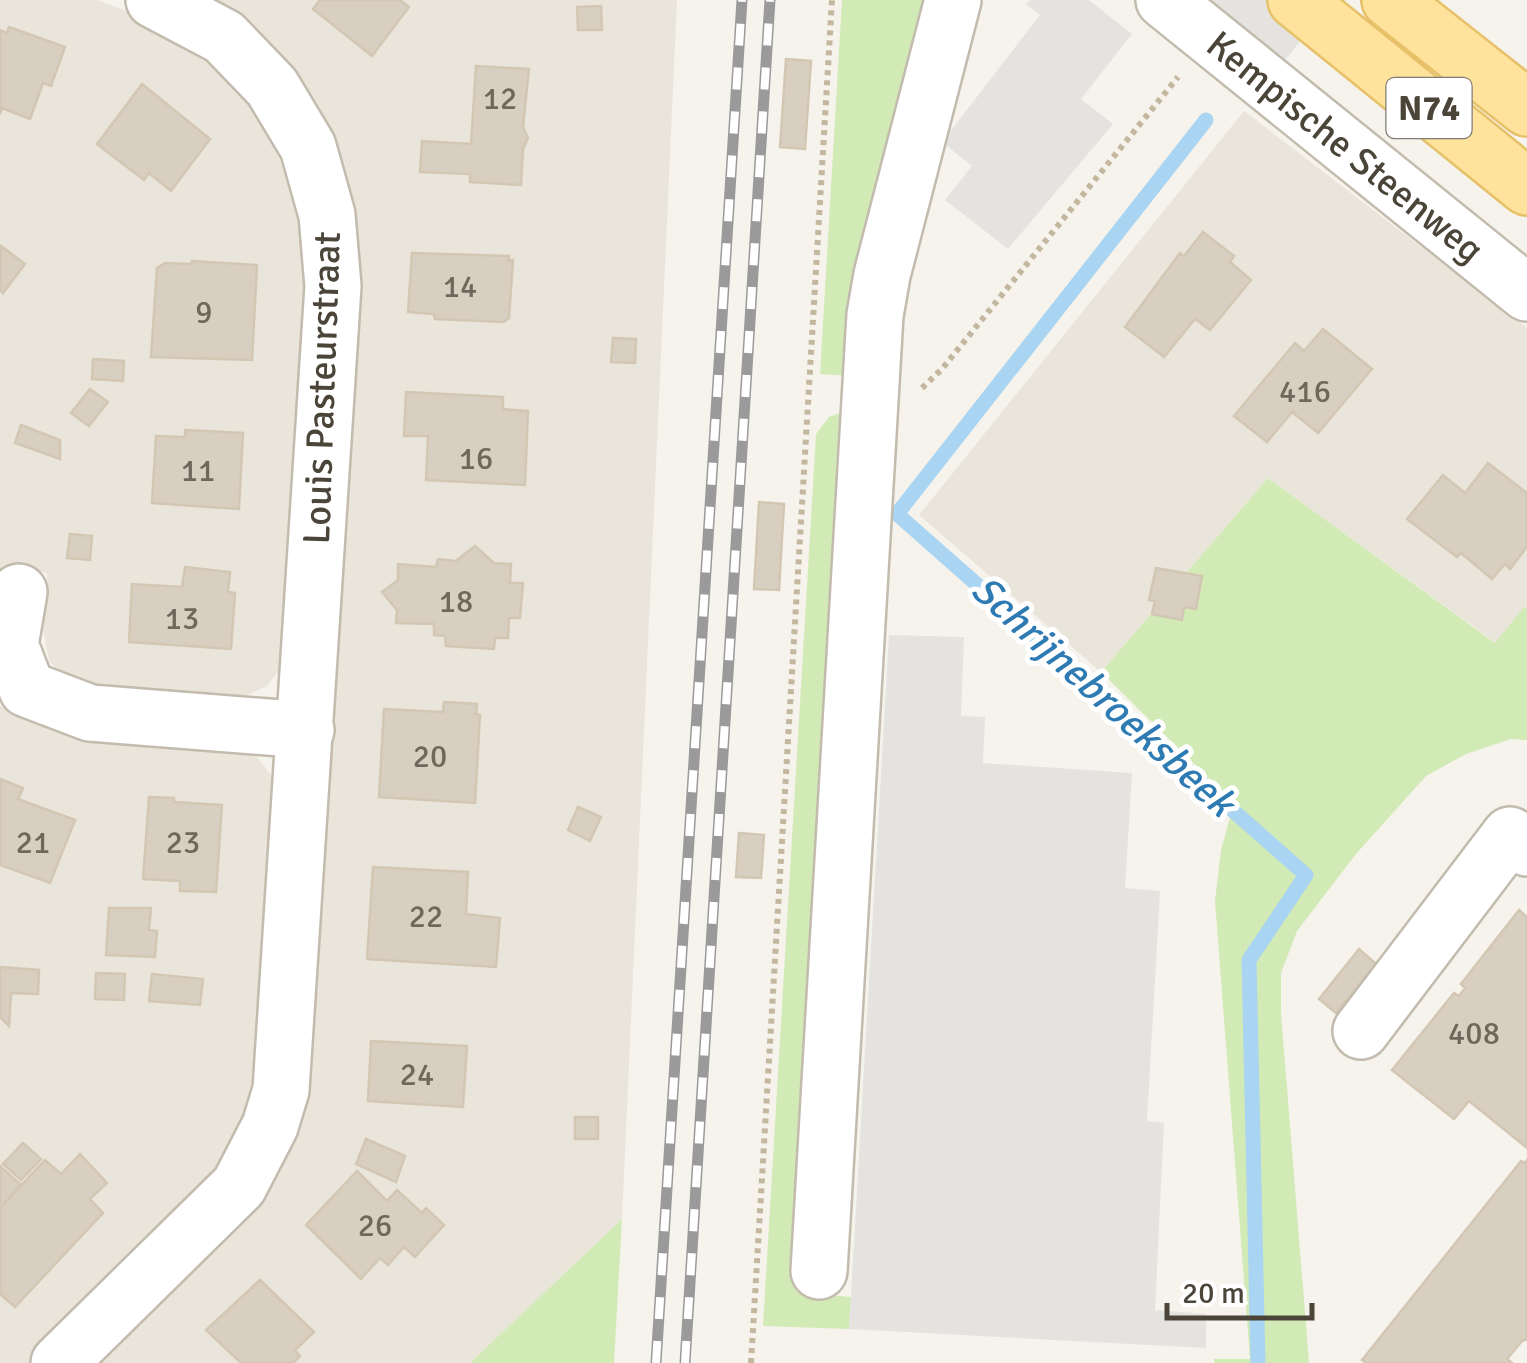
<svg xmlns="http://www.w3.org/2000/svg" width="1527" height="1363" font-family="Signika,sans-serif">
  <rect width="100%" height="100%" fill="#f6f3ec"/>
  <path fill="#eae5da" d="M0,0H97L148,19L200,46L273,128L290,163L311,255L283,665L267,686L230,703L73,687L49,661L43,629L47,573L9,565L0,592Z
    M206,0H677L622,1219L470,1363H97L187,1276L256,1194L349,230Z
    M1244,111L1527,328V609L1524,608L1496,643L1268,478L1101,672L919,515Z
    M0,706L13,711L248,746L279,785L258,1096L215,1176L51,1349L31,1363H0Z"/>
  <path fill="#d2eab5" d="M842,0H929L852,376L820,374Z
    M848,410L796,1292L851,1297L849,1329L763,1326L816,434L829,417Z
    M1268,478L1495,643L1524,607L1527,609V740L1511,739L1466,754L1426,776L1356,854L1297,931L1281,973V1013L1309,1363H1214V1359H1250L1215,901L1221,850L1234,803L1101,672Z
    M622,1219L614,1363H470Z"/>
  <path fill="#e5e3e0" d="M1030,0H1089L1132,34L1081,99L1113,124L1008,249L945,200L972,166L942,142L1040,15L1026,4Z
    M1210,0H1334L1285,60Z
    M889,635L964,637L961,716L985,717L983,763L1132,773L1125,888L1160,891L1147,1121L1164,1123L1155,1310L1206,1314V1348L849,1329Z"/>
  <g fill="none" stroke-linecap="round" stroke-linejoin="round">
    <path stroke="#a9d4f2" stroke-width="15" d="M1206,120L897,514L1306,875L1249,960L1258,1363"/>
  </g>
  <path fill="#d8cfc1" stroke="#d3c7b4" stroke-width="2.5" d="M320,0H400L409,7L372,56L313,9Z
    M601,6L602,30H578L577,7Z
    M9,27L65,47L51,86L43,83L30,119L2,108L0,114V30L7,33Z
    M786,59L811,61L805,149L780,147Z
    M476,66L529,69L523,127L528,138L523,149L521,185L470,182V174L420,172L422,141L471,144Z
    M142,84L210,139L171,191L149,173L144,180L97,144Z
    M1203,232L1234,256L1230,262L1251,280L1210,330L1195,319L1164,357L1125,327L1180,253L1184,256Z
    M1,246L25,264L3,293L0,290Z
    M412,253L509,256L508,260H513L509,318L504,322L435,319L434,314L408,312Z
    M192,261L257,265L252,360L151,357L157,268L165,263L192,264Z
    M1323,329L1372,369L1318,433L1292,412L1267,442L1234,416L1295,343L1304,351Z
    M613,338L636,339L635,363L611,362Z
    M93,359L124,361L123,381L92,379Z
    M90,389L108,402L89,426L71,413Z
    M406,392L503,397V409L528,411L525,485L426,480L428,436H404Z
    M21,425L60,440V459L15,443Z
    M185,430L243,433L239,509L152,503L156,436L185,437Z
    M1488,463L1527,493V547L1510,569L1505,564L1492,579L1461,553L1457,557L1407,519L1443,475L1465,493Z
    M759,502L784,504L779,590L754,589Z
    M70,534L92,536L90,560L67,558Z
    M475,546L494,563L511,564L510,583H523L520,618H509L508,638H495L494,649L446,646L445,636L434,635V624L396,623L397,610L382,592L398,580V564L436,567L438,559L456,561Z
    M185,567L230,572L228,592L235,593L231,649L129,642L132,584L182,587Z
    M1156,568L1202,576L1196,609L1184,607L1182,620L1152,614L1155,601L1149,600Z
    M444,702L477,704L476,714L480,715L475,803L379,797L384,709L443,712Z
    M0,779L23,788L18,799L75,820L50,883L0,865Z
    M149,797L174,798V802L222,805L216,892L180,891V881L143,879Z
    M578,807L601,817L590,841L568,830Z
    M739,833L764,835L761,878L736,877Z
    M373,867L468,872L466,914L500,918L496,967L367,959Z
    M109,908H151L149,930L157,931L155,957L106,955Z
    M1519,910L1527,917V1148L1469,1101L1454,1119L1392,1070L1454,993L1459,996L1465,988L1461,984Z
    M1359,949L1376,964L1336,1013L1319,999Z
    M0,967L39,970L38,994L11,993L9,1026L0,1017Z
    M96,973L125,974L124,1000L95,999Z
    M152,974L203,979L200,1005L149,1001Z
    M371,1041L467,1046L463,1107L368,1101Z
    M575,1117H598V1139H575Z
    M366,1139L405,1156L396,1182L356,1164Z
    M23,1143L41,1159L21,1180L3,1164Z
    M80,1154L107,1183L90,1199L103,1213L15,1307L0,1294V1208L45,1160L61,1174Z
    M1527,1160V1339L1522,1341L1507,1359L1512,1363H1366L1362,1360L1521,1161L1525,1163Z
    M0,1166L21,1185L0,1208Z
    M357,1171L387,1201L397,1190L422,1213L426,1208L444,1225L415,1257L404,1247L388,1265L380,1258L361,1279L306,1225Z
    M260,1280L314,1332L295,1350L300,1356L293,1363H241L206,1330Z"/>
  <g fill="none" stroke-linecap="round" stroke-linejoin="round">
    <defs>
      <path id="minor" d="M1164,0L1527,293
        M19,592L10,645L27,689L90,713L306,730
        M1361,1031L1510,835L1527,848
        M819,1271L875,315L882,275L953,0
        M59,1363L239,1186L270,1126L281,1090L333,286L327,215L308,147L272,87L224,37L154,0"/>
      <path id="major" d="M1296,0L1527,187
        M1390,0L1527,108"/>
    </defs>
    <use href="#minor" stroke="#c2bbae" stroke-width="60"/>
    <use href="#major" stroke="#e6c16a" stroke-width="60"/>
    <path stroke="#c4b79f" stroke-width="6" stroke-dasharray="5 5" stroke-linecap="butt" d="M922,388L942,369L1178,77
      M751,1363L832,0"/>
    <use href="#minor" stroke="#fff" stroke-width="55"/>
    <use href="#major" stroke="#ffe39c" stroke-width="55"/>
    <defs>
      <path id="rail" d="M656,1363L742,0
        M685,1363L770,0"/>
    </defs>
    <use href="#rail" stroke="#9a9a9a" stroke-width="11"/>
    <use href="#rail" stroke="#fff" stroke-width="8" stroke-dasharray="22" stroke-linecap="butt"/>
  </g>
  <g text-anchor="middle" dominant-baseline="central" stroke-width="10" stroke-linejoin="round" paint-order="stroke">
    <g font-size="32" fill="#6e675b">
      <text x="500" y="98">12</text>
      <text x="460" y="286">14</text>
      <text x="204" y="312">9</text>
      <text x="1305" y="391">416</text>
      <text x="476" y="458">16</text>
      <text x="198" y="470">11</text>
      <text x="456" y="601">18</text>
      <text x="182" y="618">13</text>
      <text x="430" y="756">20</text>
      <text x="33" y="842">21</text>
      <text x="183" y="842">23</text>
      <text x="426" y="916">22</text>
      <text x="1474" y="1033">408</text>
      <text x="417" y="1074">24</text>
      <text x="375" y="1225">26</text>
    </g>
    <rect fill="#fff" stroke="#817c74" stroke-width="2.5" x="1386.5" y="78" width="85" height="60" rx="8"/>
    <g font-size="35" font-weight="bold" fill="#4b4439">
      <text x="1429" y="108">N74</text>
    </g>
    <g font-size="38" fill="#4b4439" stroke="#fff">
      <text transform="translate(1345 147) rotate(39)">Kempische Steenweg</text>
      <text transform="translate(322 388) rotate(-88)">Louis Pasteurstraat</text>
    </g>
    <g font-size="40" font-style="italic" fill="#2e7ab2" stroke="#fff">
      <text transform="translate(1103 696) rotate(42)">Schrijnebroeksbeek</text>
    </g>
  </g>
  <path d="M1167 1303v15h145v-15" fill="none" stroke="#4b4439" stroke-width="5"/>
  <text x="1182" y="1303" font-size="30" fill="#4b4439" stroke="#ffffff" stroke-width="8" paint-order="stroke">20 m</text>
</svg>
